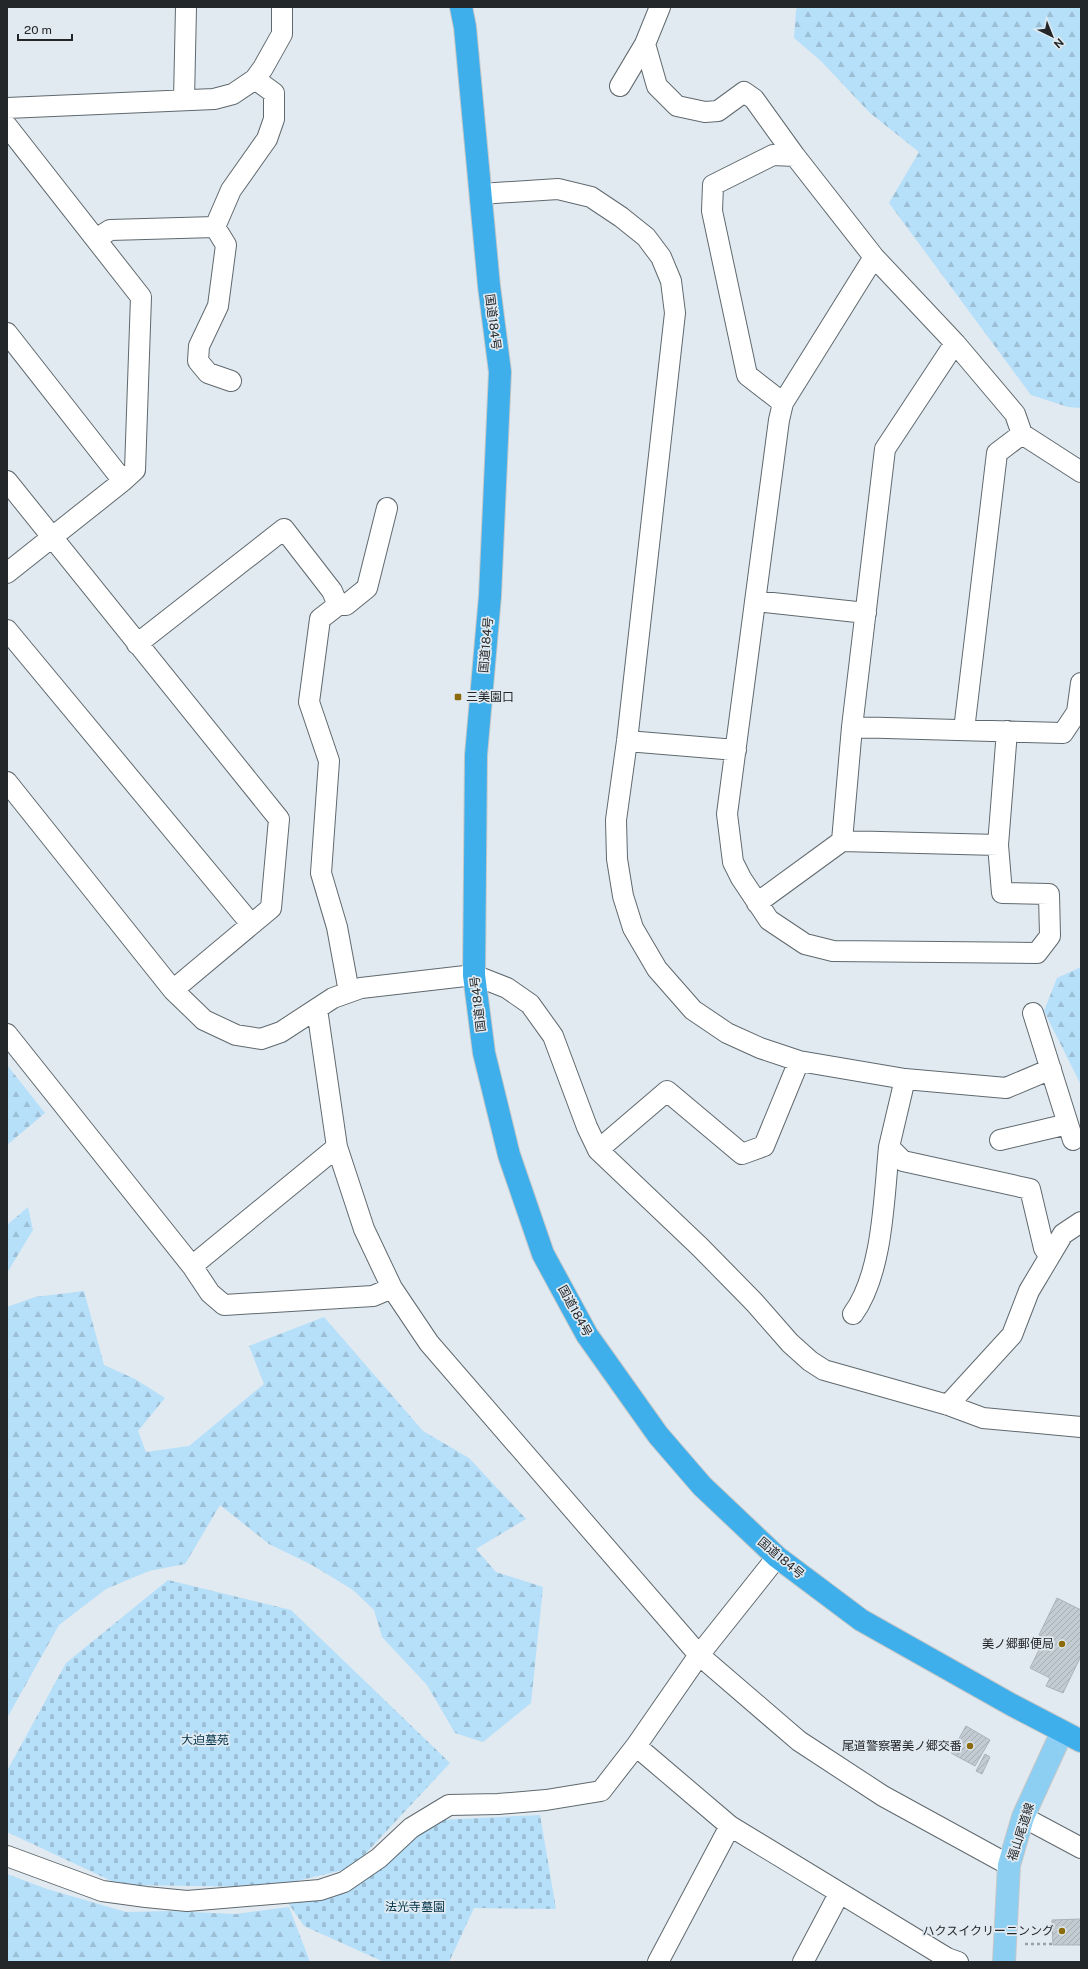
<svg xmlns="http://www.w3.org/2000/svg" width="1088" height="1969" font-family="'Public Sans','Noto Sans JP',sans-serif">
  <defs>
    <pattern id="forest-firs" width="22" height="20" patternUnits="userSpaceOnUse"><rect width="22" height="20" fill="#b6dff9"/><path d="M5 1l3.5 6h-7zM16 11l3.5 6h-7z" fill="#9cbfd6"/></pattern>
    <pattern id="cemetery-stones" width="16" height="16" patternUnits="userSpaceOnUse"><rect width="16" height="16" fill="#b6dff9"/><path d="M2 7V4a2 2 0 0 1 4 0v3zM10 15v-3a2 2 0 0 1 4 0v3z" fill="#9cbfd6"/></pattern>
    <pattern id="building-hatch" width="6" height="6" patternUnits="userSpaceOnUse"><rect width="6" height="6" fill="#c2cbd2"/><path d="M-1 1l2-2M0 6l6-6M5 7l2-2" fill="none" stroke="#a7aeb4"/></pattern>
  </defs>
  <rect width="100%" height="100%" fill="#e0eaf0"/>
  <path fill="url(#forest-firs)" d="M798,7H1081V408L1068,407L1031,395L889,203L919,152L870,113L821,61L794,38L796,10Z
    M1081,967V1085L1044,1011L1057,978Z
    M7,1065L45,1113L7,1145Z
    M28,1207L33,1230L7,1273V1225Z
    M84,1291L104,1365L135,1379L165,1398L138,1431L146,1452L189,1446L264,1384L249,1346L324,1317L423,1431L469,1458L526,1519L476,1549L496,1572L543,1587L531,1703L483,1742L455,1733L427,1685L382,1637L374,1610L353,1590L312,1565L269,1544L220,1505L185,1564L149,1571L106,1589L59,1625L7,1718V1307L35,1297Z
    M7,1874L47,1889L126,1912L169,1911L236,1914L289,1907L310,1962H7Z"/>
  <path fill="url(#cemetery-stones)" d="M168,1580L291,1610L450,1763L352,1868L271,1887L120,1885L7,1832V1771L66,1663Z
    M540,1815L556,1909L474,1908L449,1962H384L304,1926L286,1900L389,1858L440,1820Z"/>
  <path fill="url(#building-hatch)" stroke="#aab3b9" d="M1057,1598L1081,1610V1656L1063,1693L1046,1686L1050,1678L1030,1668L1045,1638L1039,1635Z
    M966,1726L990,1740L975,1766L951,1753Z
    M985,1754L990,1757L982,1774L976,1771Z
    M1081,1919V1945H1053L1052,1920Z"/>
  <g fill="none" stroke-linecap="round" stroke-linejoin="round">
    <defs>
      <path id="minor" d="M645,44L657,86L677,106L705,112L718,111L744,92L754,99L795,156L874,257L955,343L1015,414L1022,434L1081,472
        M620,86L645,44L660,7
        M184,100L186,7
        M7,108L214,99L233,94L255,79L263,68L282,34V7
        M7,126L141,297L135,470L123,481L7,573
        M480,194L558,189L591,197L621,217L646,237L661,257L671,281L675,313L627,741L616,820L617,859L623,896L633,928L657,969L693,1010L727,1033L760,1048L799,1061L905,1079L1006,1088L1051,1069
        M215,227L226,245L218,306L199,346L198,361L208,373L231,381
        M96,239L110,230L215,227L231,190L267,139L274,119V93L255,79
        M874,257L783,403L779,420L727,814L733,862L741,878L769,920L805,944L833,951L1037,953L1050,936L1049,894L1002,893L998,845L1007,731
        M7,333L123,481
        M783,403L747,375L712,211L713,185L773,155L795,156
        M7,481L279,819L271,908L173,990
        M755,601L866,613
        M338,605H346L367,588L387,508
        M7,630L251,924
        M137,644L284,529L332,591L338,605L320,619L309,702L329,761L321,873L337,927L349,992
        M852,727L1063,733L1077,712L1081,683
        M964,730L997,453L1022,434
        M627,741L736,750
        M7,782L173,990L204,1020L236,1035L261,1039L281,1032L333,998L361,988L474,975L507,988L530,1004L553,1036L587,1127L598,1150L700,1247L754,1302L790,1343L810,1361L824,1370L948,1405L983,1418L1081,1427
        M842,841L998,845
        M757,903L842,841L852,727L885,449L955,343
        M317,1009L337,1147L364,1229L392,1288L429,1343L699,1655L799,1741L883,1796L1009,1865
        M1033,1013L1073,1140
        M7,1034L192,1266L210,1293L224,1305L373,1296L392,1288
        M905,1079L889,1147L903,1161L1030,1189L1044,1248L1049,1256
        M1000,1140L1068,1124
        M598,1150L667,1091L742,1154L764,1146L799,1061
        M192,1266L337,1147
        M853,1314C883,1273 884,1197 889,1147
        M948,1405L1012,1335L1029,1291L1063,1234L1081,1222
        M636,1746L730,1826L947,1958L958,1962
        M1023,1817L1081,1848
        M7,1856L102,1891L146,1897L187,1901L320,1890L344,1882L379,1858L411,1828L449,1805L498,1804L546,1800L601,1791L636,1746L699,1655L777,1557
        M658,1962L730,1826
        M803,1962L839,1894"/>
      <path id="major" d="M1004,1962L1009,1865L1023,1817L1062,1732"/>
      <path id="highway" d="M461,7L465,27L489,286L500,372L490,596L476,755L474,975L484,1053L509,1155L543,1254L587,1335L658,1435L702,1486L777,1557L861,1620L1012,1705L1081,1741"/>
    </defs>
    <use href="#minor" stroke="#60696e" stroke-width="22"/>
    <use href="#major" stroke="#c6c7c8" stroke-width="24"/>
    <use href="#highway" stroke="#c6c7c8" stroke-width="24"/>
    <path stroke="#9ba2a7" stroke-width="2.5" stroke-dasharray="3 3" stroke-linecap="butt" d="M1025,1944H1053"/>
    <use href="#minor" stroke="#fff" stroke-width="20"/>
    <use href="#major" stroke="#8ccff3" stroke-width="22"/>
    <use href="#highway" stroke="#3fafeb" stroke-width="22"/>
  </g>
  <g fill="#8c6b0d" stroke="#e0eaf0" stroke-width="1.5">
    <rect x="454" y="693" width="8" height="8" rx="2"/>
    <circle cx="1062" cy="1644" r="4"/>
    <circle cx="970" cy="1746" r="4"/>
    <circle cx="1062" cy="1931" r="4"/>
  </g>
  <g text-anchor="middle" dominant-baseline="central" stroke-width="3.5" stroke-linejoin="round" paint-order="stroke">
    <g font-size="12" fill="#24272a" stroke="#e0eaf0">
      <text transform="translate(493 322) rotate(83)">国道184号</text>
      <text transform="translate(486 645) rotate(-85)">国道184号</text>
      <text transform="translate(478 1004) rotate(-97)">国道184号</text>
      <text transform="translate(575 1311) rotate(61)">国道184号</text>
      <text transform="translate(781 1558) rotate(40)">国道184号</text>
      <text transform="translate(1021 1832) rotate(-72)">福山尾道線</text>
    </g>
    <g font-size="12" fill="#24272a" stroke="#e0eaf0" text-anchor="end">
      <text x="466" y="697" text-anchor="start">三美園口</text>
      <text x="1054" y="1644">美ノ郷郵便局</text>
      <text x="962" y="1746">尾道警察署美ノ郷交番</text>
      <text x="1054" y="1931">ハクスイクリーニンング</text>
    </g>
    <g font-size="12" fill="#02324a" stroke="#e0eaf0">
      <text x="205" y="1740">大迫墓苑</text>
      <text x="415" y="1907">法光寺墓園</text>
    </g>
  </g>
  <rect width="1088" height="1969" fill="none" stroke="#24272a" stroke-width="16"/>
  <g transform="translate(1052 36) rotate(137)" stroke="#e0eaf0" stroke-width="3" paint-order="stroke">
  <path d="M0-3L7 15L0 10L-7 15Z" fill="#24272a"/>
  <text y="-6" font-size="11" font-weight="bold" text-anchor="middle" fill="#24272a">N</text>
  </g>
  <path d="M18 34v6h54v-6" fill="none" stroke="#24272a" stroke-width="2"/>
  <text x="24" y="34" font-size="12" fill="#24272a" stroke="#e0eaf0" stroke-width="3" paint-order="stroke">20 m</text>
</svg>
